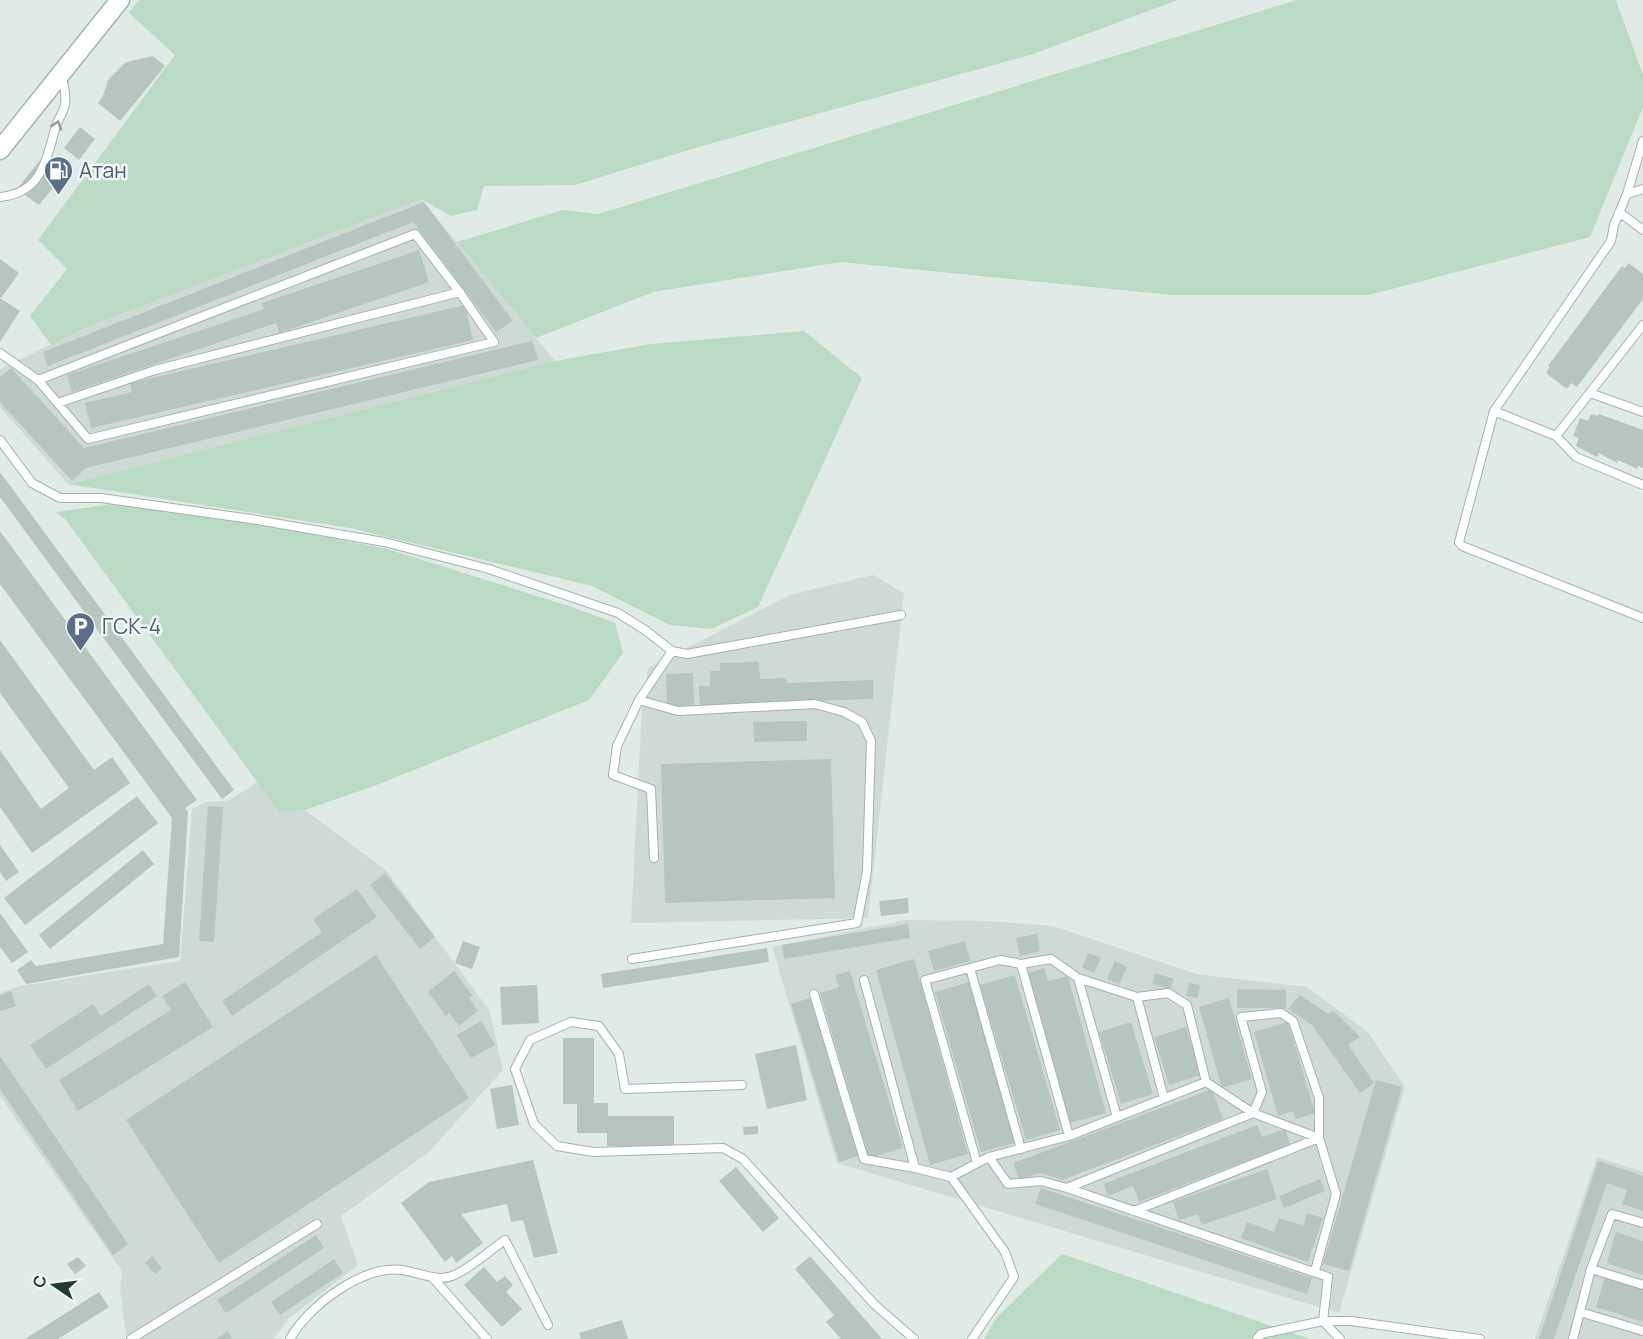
<svg xmlns="http://www.w3.org/2000/svg" width="1643" height="1339" font-family="Manrope,sans-serif">
  <rect width="100%" height="100%" fill="#e0eae7"/>
  <path fill="#cfdad6" d="M421,199L555,361L68,484L0,407V369L88,327Z
    M873,575L904,593L868,918L631,923L642,707L648,668L790,595Z
    M258,782L279,812L305,810L386,870L489,1010L503,1070L429,1152L341,1216L358,1265L288,1319L274,1339H127L120,1290L122,1271L0,1096V993L20,986L180,961L192,809L207,802L228,801Z
    M906,920L987,921L1053,926L1196,974L1307,987L1368,1032L1405,1087L1339,1313L837,1163L772,947Z
    M1597,1157L1643,1172V1339H1535Z"/>
  <path fill="#badac6" d="M139,0H1178L1033,54L695,148L575,185L484,186L477,210L451,216L421,199L88,327L51,345L30,316L67,269L38,240L175,55L129,13Z
    M1297,0H1616L1643,75V107L1590,237L1369,295H1172L841,262L653,292L536,338L457,242L563,210L598,214Z
    M804,331L862,378L758,607L711,629L670,625L592,586L350,528L68,484L555,361L651,344Z
    M113,504L259,524L387,549L572,607L615,623L623,653L589,700L374,786L305,810L279,812L66,520L56,512Z
    M1062,1254L1310,1339H984L996,1318Z"/>
  <path fill="#b6c5c0" d="M153,56L165,66L120,121L98,103L103,96L108,80L126,62Z
    M80,127L95,139L79,160L64,148Z
    M40,160L61,178L39,205L17,189Z
    M424,202L513,321L496,332L413,222L48,366L43,352Z
    M419,250L429,282L279,333L276,323L72,392L67,375L264,309L262,303Z
    M0,259L19,273L1,298L0,297Z
    M1629,263L1643,274V299L1577,387L1571,383L1567,389L1546,373L1550,367L1548,366L1622,266L1625,268Z
    M0,298L20,311L0,342Z
    M465,305L473,340L91,428L85,403L132,392L130,383Z
    M532,341L538,360L86,468L72,481L0,402V377L11,368L84,448Z
    M1591,414L1598,416L1599,414L1643,430V468L1638,466L1637,469L1618,460L1617,463L1599,453L1597,457L1576,446L1579,438L1573,436L1580,418L1588,421Z
    M0,472L234,790L222,799L0,497Z
    M0,531L197,800L185,808L188,812L179,957L26,984L17,970L31,960L36,966L163,944L172,818L0,584Z
    M0,640L94,770L112,757L130,783L32,853L0,807V750L41,809L69,788L0,693Z
    M759,662L760,679L786,678L787,683L873,680V699L700,705L699,686H710V671H720V663Z
    M693,673L694,705L667,706L666,674Z
    M807,721V741L754,742L753,722Z
    M831,759L835,898L665,903L661,764Z
    M137,796L158,823L25,925L4,898Z
    M208,806L223,807L214,942L199,941Z
    M0,845L19,872L6,881L0,872Z
    M143,850L154,864L50,949L39,935Z
    M385,873L435,937L420,949L370,885Z
    M357,889L377,917L232,1016L222,1001L322,932L313,919Z
    M908,898L909,913L881,916L879,901Z
    M0,913L28,952L12,963L0,947Z
    M908,924L910,938L784,959L782,945Z
    M1037,934L1040,951L1020,956L1016,938Z
    M463,941L480,947L472,969L455,963Z
    M965,941L970,961L934,971L928,951Z
    M767,948L769,962L603,988L601,974Z
    M1089,953L1101,958L1094,973L1082,967Z
    M376,955L469,1098L219,1263L126,1120Z
    M914,959L968,1154L930,1165L876,970Z
    M1115,961L1127,967L1119,984L1107,979Z
    M1044,968L1048,981L1068,976L1106,1113L1070,1123L1028,973Z
    M454,971L473,996L469,998L478,1011L459,1026L449,1013L446,1016L428,992Z
    M850,971L903,1148L869,1158L820,993L839,987L835,975Z
    M1155,973L1174,979L1170,989L1152,984Z
    M1015,975L1060,1130L1026,1140L980,985Z
    M185,982L213,1027L78,1111L59,1080L171,1010L162,996Z
    M969,982L1015,1143L981,1152L935,992Z
    M1189,983L1200,985L1198,998L1186,996Z
    M149,984L157,996L46,1069L30,1045L93,1004L101,1016Z
    M537,985L539,1023L502,1025L500,987Z
    M1237,989L1286,990V1008H1237Z
    M11,991L16,1006L0,1011V995Z
    M1300,995L1328,1014L1334,1011L1360,1037L1348,1045L1374,1083L1360,1093L1312,1025L1288,1009Z
    M810,998L858,1156L839,1162L791,1004Z
    M1229,998L1252,1079L1222,1088L1199,1007Z
    M481,1021L495,1045L471,1058L457,1035Z
    M1131,1022L1153,1094L1121,1104L1099,1032Z
    M1288,1022L1315,1113L1296,1119L1293,1111L1278,1116L1254,1032Z
    M1186,1027L1201,1075L1169,1085L1154,1037Z
    M563,1038H594V1103H608V1116H674V1146H607V1133H577V1104H563Z
    M796,1045L807,1100L767,1109L755,1054Z
    M0,1056L128,1244L113,1255L0,1089Z
    M1376,1080L1402,1087L1349,1271L1323,1264Z
    M512,1085L519,1125L497,1129L490,1089Z
    M1212,1089L1223,1119L1062,1180L1040,1173L1019,1180L1013,1163Z
    M1257,1125L1262,1137L1285,1129L1290,1144L1139,1202L1133,1186L1108,1196L1103,1184Z
    M758,1126V1134L744,1135L743,1127Z
    M533,1160L558,1253L534,1258L523,1220L511,1222L507,1204L461,1214L483,1243L456,1263L452,1256L445,1262L401,1203L429,1182Z
    M1598,1161L1643,1176V1211L1622,1204L1627,1190L1607,1183L1554,1339H1539Z
    M736,1167L779,1218L763,1232L719,1181Z
    M1267,1169L1277,1199L1202,1225L1198,1214L1179,1220L1173,1202Z
    M1320,1179L1325,1191L1284,1208L1279,1196Z
    M1041,1188L1312,1278L1307,1294L1035,1204Z
    M1307,1213L1323,1218L1308,1262L1241,1238L1247,1222L1274,1232L1279,1218L1303,1226Z
    M1616,1232L1643,1241V1275L1607,1263Z
    M316,1235L324,1248L226,1313L217,1300Z
    M152,1256L162,1268L155,1274L145,1263Z
    M810,1256L882,1339H841L826,1322L834,1315L795,1269Z
    M78,1257L86,1266L75,1274L67,1264Z
    M334,1259L343,1273L280,1315L271,1302Z
    M484,1267L497,1282L505,1276L513,1285L506,1292L522,1309L502,1327L464,1285Z
    M1605,1277L1643,1289V1322L1596,1307Z
    M99,1292L109,1307L58,1339H25Z
    M622,1320L628,1339H581L579,1333Z
    M228,1331L232,1339H216Z"/>
  <g fill="none" stroke-linecap="round" stroke-linejoin="round">
    <defs>
      <path id="service" d="M1643,141L1627,194L1614,225L1611,241L1494,411L1459,542L1462,546L1643,618
        M1627,194L1643,189
        M0,197C42,193 46,160 56,126C58,119 64,112 65,104C67,96 63,84 62,76
        M1619,212L1643,230
        M0,353L38,380L88,439L494,342L458,290L415,234L38,380
        M1590,393L1643,412
        M58,403L155,370L460,292
        M1494,411L1556,436L1576,457L1643,485
        M1556,436L1643,325
        M0,440L32,483L60,498H101L251,519L384,542L489,569L618,613L645,630L672,651L687,654L901,615
        M639,700L672,651
        M632,959L857,923L867,871L871,741L862,722L844,712L815,704L678,711L639,700L617,746L613,775L651,789L654,858
        M1021,964L1069,1136
        M970,968L1021,1149
        M1078,978L1137,997L1168,993L1187,1005L1206,1082
        M864,980L915,1168L951,1177L989,1157L1069,1136L1206,1082L1253,1113L1319,1138L1336,1194L1315,1271
        M814,994L864,1159L915,1168
        M1137,997L1164,1098
        M742,1085L625,1089L619,1054L599,1026L571,1022L530,1040L515,1069L534,1124L557,1146L593,1152L723,1148L743,1159L874,1304L914,1339
        M989,1157L1008,1184L1041,1181L1067,1188L1328,1277L1323,1321L1340,1339
        M977,1163L925,980L1000,960L1021,964L1051,959L1078,978L1117,1117
        M951,1177L1005,1252L1014,1277L972,1339
        M1067,1188L1253,1113L1262,1092L1241,1017L1281,1013L1293,1021L1319,1098V1138L1134,1211
        M1591,1269L1643,1285
        M433,1278L487,1339
        M1580,1312L1643,1331
        M131,1339L317,1224
        M290,1339C308,1306 363,1265 402,1270C418,1272 436,1282 452,1276C470,1269 489,1251 505,1240L548,1325
        M1257,1339L1261,1334L1323,1321H1351L1480,1339
        M1573,1339L1591,1269L1612,1214L1643,1223"/>
      <path id="secondary" d="M0,150L120,0"/>
    </defs>
    <use href="#service" stroke="#a3b2ae" stroke-width="10"/>
    <use href="#secondary" stroke="#a0b5af" stroke-width="21"/>
    <use href="#service" stroke="#fff" stroke-width="8"/>
    <use href="#secondary" stroke="#fff" stroke-width="18"/>
  </g>
  <defs><path id="oneway-chevron" d="M-2-3.5L2.5 0L-2 3.5" fill="none" stroke-width="1.6" stroke-linecap="round" stroke-linejoin="round" transform="scale(1.5)"/></defs>
  <use stroke="#909c9a" href="#oneway-chevron" transform="translate(57 125) rotate(-72)"/>
  <defs>
    <symbol id="fuel-pin" viewBox="-11 -11 22 30"><path d="M0 17L-7.5 6A9.5 9.5 0 1 1 7.5 6Z" fill="#5c6f8a" stroke="#f0f7f4"/><path d="M-5.5-6h7V0h2V4h1.3V-2.5L3-4.5l.8-.8L6-3V5H2.5V1h-1V6h-7ZM-4.2-4.7v3.2H.2V-4.7Z" fill="#fff"/></symbol>
    <symbol id="parking-pin" viewBox="-11 -11 22 30"><path d="M0 17L-7.5 6A9.5 9.5 0 1 1 7.5 6Z" fill="#5c6f8a" stroke="#f0f7f4"/><path d="M-3.5-5.5H1a3.5 3.5 0 0 1 0 7H-1V5.5H-3.5ZM-1-3.4V-.6H.8a1.4 1.4 0 0 0 0-2.8Z" fill="#fff"/></symbol>
  </defs>
  <g fill-rule="evenodd">
    <use href="#fuel-pin" x="42" y="154" width="33" height="45"/>
    <use href="#parking-pin" x="64" y="610" width="33" height="45"/>
  </g>
  <g text-anchor="middle" dominant-baseline="central" stroke-width="5" stroke-linejoin="round" paint-order="stroke">
    <g font-size="21" fill="#4e5e75" stroke="#f0f7f4" text-anchor="start">
      <text x="79" y="170">Атан</text>
      <text x="102" y="626">ГСК-4</text>
    </g>
  </g>
  <g transform="translate(54 1285) rotate(284)" stroke="#f0f7f4" stroke-width="4.5" paint-order="stroke">
  <path d="M0-4.5L10 22L0 15L-10 22Z" fill="#223a35"/>
  <text y="-9" font-size="16" font-weight="bold" text-anchor="middle" fill="#223a35">С</text>
  </g>
</svg>
